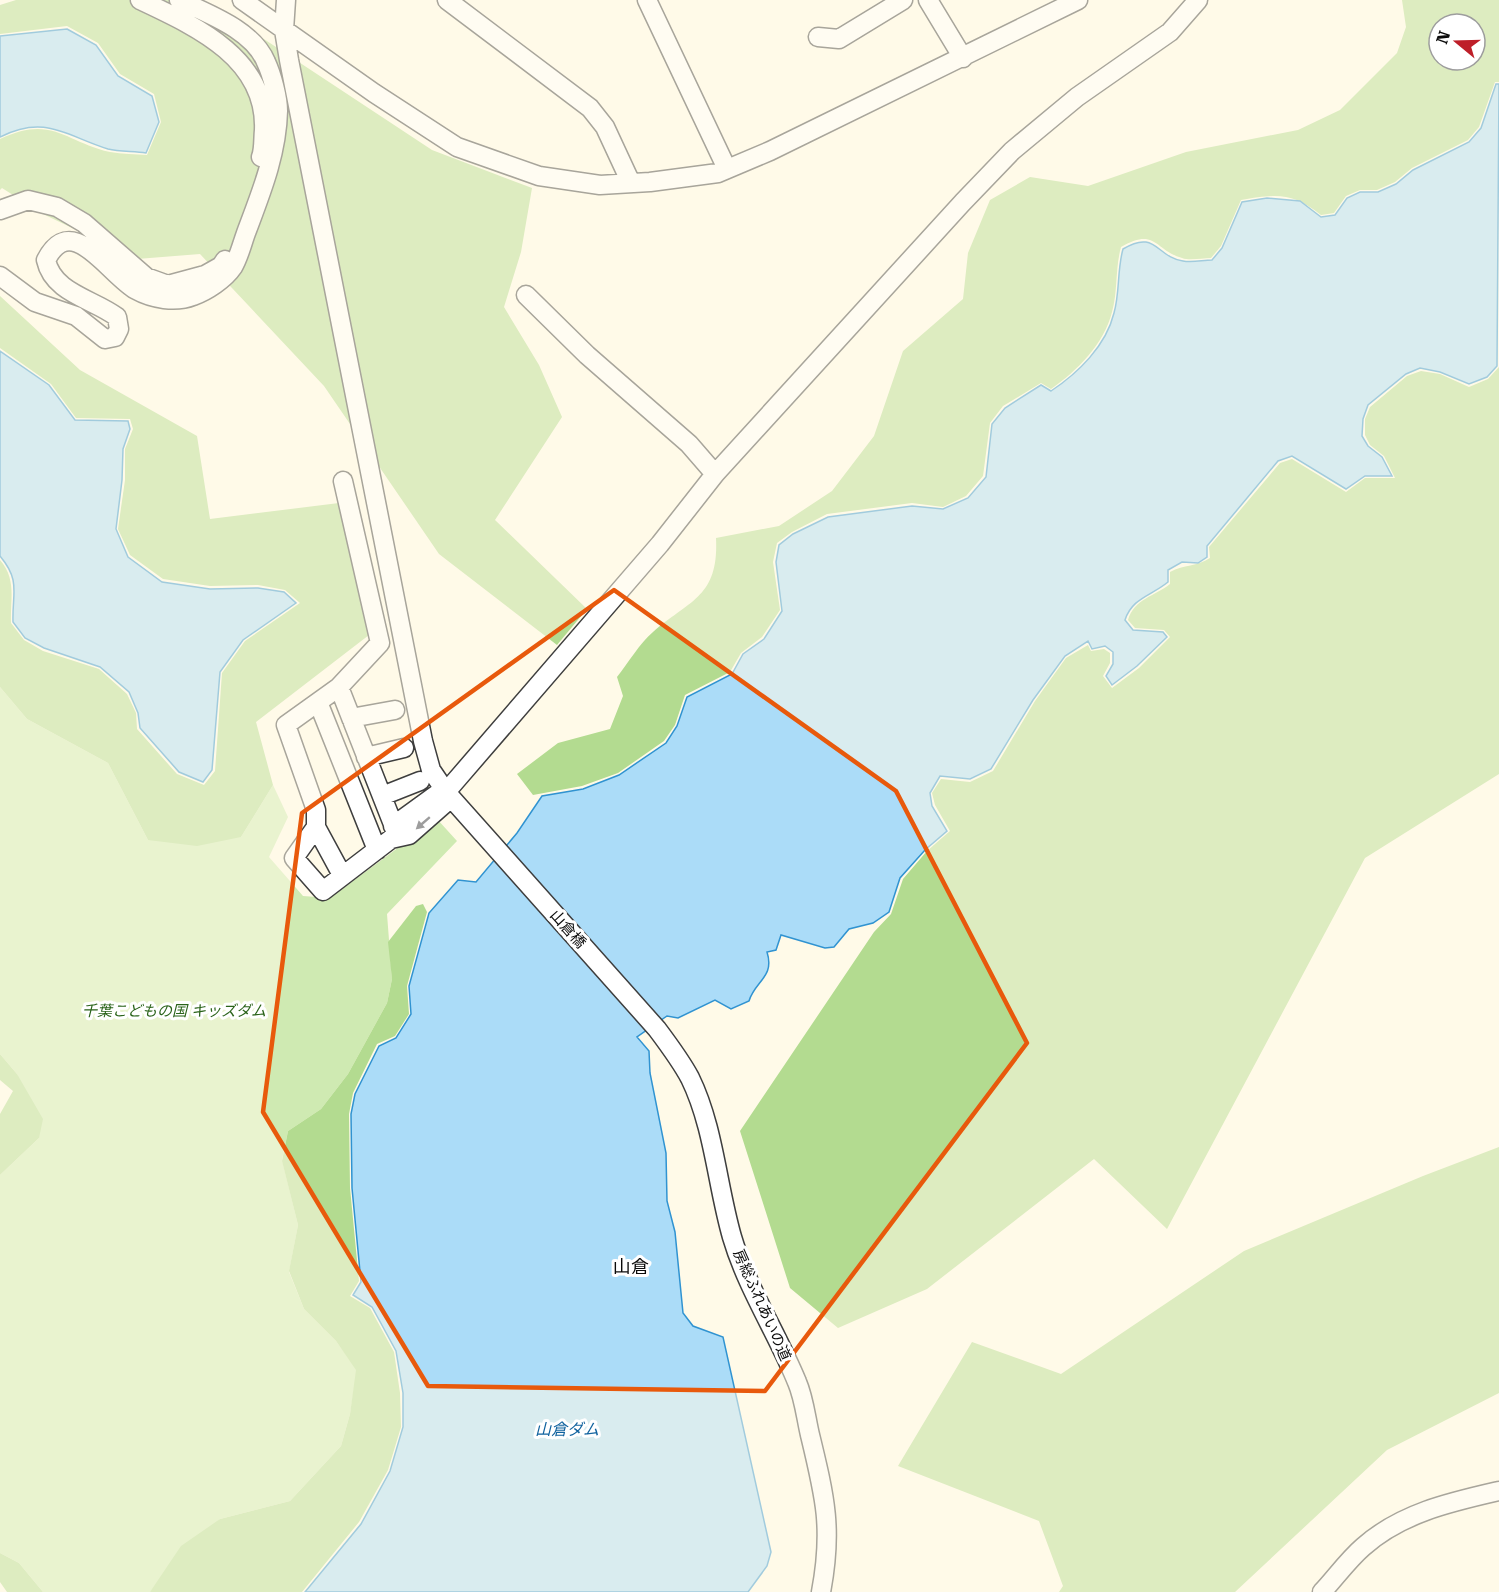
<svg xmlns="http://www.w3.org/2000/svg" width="1499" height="1592" font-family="'Roboto Serif','Noto Sans JP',serif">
  <rect width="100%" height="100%" fill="#fffae8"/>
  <path fill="#cfeab2" d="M0,687L27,719L108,763L148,840L241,837L273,785L288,817L269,857L303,896L330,898L437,819L457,841L387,914L392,979L387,1003L348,1074L321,1109L288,1131L282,1160L298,1225L289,1272L304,1309L336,1341L357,1370L350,1414L341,1446L290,1501L220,1519L150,1592H43L19,1563L0,1553V1175L39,1138L17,1074L0,1054Z"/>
  <path fill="#b3db90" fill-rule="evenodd" d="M16,0H192L211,4L432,150L532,188L521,252L504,307L539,365L562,417L495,520L587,609L557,645L439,554L324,386L200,254L137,259L43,214L2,188L0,190V139C52,114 65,142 110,152C122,154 135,154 147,155L161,122L154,94L120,74L98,43L67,26L0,34V5Z
    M1402,0H1499V82H1495L1479,127L1468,140L1412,168L1395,182L1377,190H1360L1346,196L1334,213L1321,215C1292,192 1277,194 1241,200L1221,246L1211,258C1202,258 1190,261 1182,258C1154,250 1156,227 1121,247C1115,269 1118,291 1112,312C1104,344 1077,371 1051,389L1041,383L1003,406L990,423L983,476L966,496L943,507L912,503L827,514L792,532L777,543L773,562L780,610L762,637L741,653L730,672L685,695L675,725L664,741L618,773L582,786L533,795L517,774L558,743L610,729L623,696L617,677C629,662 639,644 653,632C690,600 719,597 716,538L779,526L832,491L874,436L903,351L963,299L968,253L990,200L1030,177L1088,186L1186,152L1298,130L1340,110L1397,53L1406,27ZM1439,24H1475V60H1439Z
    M0,296L80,370L197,436L210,519L339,503L369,635L256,722L273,785L241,837L197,846L148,840L108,763L27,719L0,687V560C17,580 10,599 11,623L24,640L43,651L99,669L127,694L136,713L137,729L177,774L204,785L215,771L222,673L245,641L300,603L285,590L258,585L210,586L163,579L130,555L118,529L125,480V449L133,429L130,419L76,418L51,384L0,348Z
    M1499,367V774L1365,858L1167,1229L1094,1159L927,1289L838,1328L790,1288L740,1131L874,932L891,914L903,879L927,851L950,831L935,805L932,793L941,779L970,782L993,771L1035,701L1066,658L1088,645L1091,651L1104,649L1110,653V663L1103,676L1112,688L1139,668L1170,637L1164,630L1135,628L1128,620C1134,599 1155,596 1170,584V572C1184,564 1197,567 1210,558L1209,547L1280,463L1292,459L1346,492L1365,478H1395L1384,456L1370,445L1365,435V419L1370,407L1407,376L1421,371L1440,374L1469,387L1488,379Z
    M423,904L427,912L407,986L409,1014L395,1036L377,1044L353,1093L349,1114L350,1188L359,1281L350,1296L370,1308L394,1352L400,1393L401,1427L388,1470L359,1522L302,1592H150L181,1546L220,1519L290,1501L341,1446L350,1414L356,1370L336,1341L304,1309L289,1271L298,1225L282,1161L288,1131L321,1109L348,1074L387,1003L392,979L388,942L416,906Z
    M0,1054L17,1074L43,1119L39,1138L0,1175V1114L13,1091L0,1080Z
    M1499,1147V1393L1387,1450L1235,1592H1059L1063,1586L1039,1521L898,1466L972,1342L1061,1374L1244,1251L1423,1176Z
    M0,1553L19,1563L43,1592H7L0,1582Z"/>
  <path fill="#abdcf8" stroke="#3093d1" stroke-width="1.5" d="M67,29L96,45L118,76L152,96L159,122L146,153C134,151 120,152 108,149C66,136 46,114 0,137V36Z
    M1496,84H1499L1497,366L1487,377L1469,384L1440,372L1420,368L1406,374L1368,405L1363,419L1362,436L1368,446L1382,457L1392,476H1365L1346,489L1292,456L1278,461L1207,546V557L1198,563L1182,562L1168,570V582C1151,596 1132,598 1125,620L1133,630L1163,632L1167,637L1137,666L1112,685L1106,676L1113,664V652L1105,646L1092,649L1088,641L1065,656L1033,700L991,769L970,779L940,776L930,793L932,806L947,831L925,850L900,878L889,912L873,923L849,929L834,947L825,948L781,935L776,950L767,952C775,977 755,981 749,1001L731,1009L715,1000L678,1018L667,1016L637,1037L649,1051L650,1073L666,1153L667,1201L675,1232L683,1313L693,1326L723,1337L771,1552L767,1566L748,1592H305L361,1524L390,1471L403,1427V1393L396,1351L372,1307L353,1295L361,1282L352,1188L351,1114L355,1094L379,1046L396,1038L411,1014L409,986L429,913L458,880L476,882L517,833L542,796L583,789L619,775L666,743L677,726L687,697L732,674L743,654L764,639L782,611L776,562L779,545L793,534L828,517L912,506L943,509L968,498L986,477L992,424L1005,408L1041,385L1051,391C1078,373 1106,346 1114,313C1120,292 1117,270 1123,249C1156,229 1156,257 1183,261C1192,263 1203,260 1212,260L1222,248L1242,202L1267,198L1300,201L1321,217L1335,215L1347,198L1360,192H1378L1396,184L1413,170L1469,142L1481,128Z
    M0,351L49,385L75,420L128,421L130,429L123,449L122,480L116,529L128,557L162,582L210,589L258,588L284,592L296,603L243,640L220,672L212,770L203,782L179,772L140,728L138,713L129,692L100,667L44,648L25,638L13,622C12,593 21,581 0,556Z"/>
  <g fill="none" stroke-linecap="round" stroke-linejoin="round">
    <defs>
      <path id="minor" d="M140,0C195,26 267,58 264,130C263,139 264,149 261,157
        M242,0L374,93L457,147L539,176L600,185L650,182L718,173L770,151L1078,0
        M286,0L284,30L289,60L423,741L431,770L446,792L657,1029C669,1045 681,1061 690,1078C714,1127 717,1185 732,1237C747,1288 777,1333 797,1382C804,1398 806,1418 810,1435C825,1497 833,1529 821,1592
        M447,0L590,108L605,127L631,183
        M647,0L727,169
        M928,0L963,58
        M818,37L839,39L903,0
        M0,210L28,200L57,207L84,223L146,277L168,285L205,275L221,266L225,260
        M0,276L35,302L76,316L105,339L115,337L119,329L117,317C93,299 53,293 46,260C72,210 108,274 136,290C152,299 176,303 193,296C207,291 225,279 233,267C239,257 242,244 246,233C261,193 277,154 278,111C278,97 272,75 266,62C253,30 208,14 179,0
        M526,295L587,355L689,444L715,474
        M339,687L380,643L343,481
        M318,702L377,850
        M351,718L395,710
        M366,757L404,748
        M446,792L660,544L715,474L963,202L1012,151L1077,97L1170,32L1198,0
        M382,796L420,781
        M393,826L444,789
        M316,827V810L286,725L339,687L398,837
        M342,875L316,827L294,858L323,891L391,839L409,835L451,798
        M1322,1592C1336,1577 1348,1560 1363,1547C1401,1513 1451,1502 1499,1491"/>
    </defs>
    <use href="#minor" stroke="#3e3e3e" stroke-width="21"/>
    <use href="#minor" stroke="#fff" stroke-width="18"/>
  </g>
  <defs><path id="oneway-solid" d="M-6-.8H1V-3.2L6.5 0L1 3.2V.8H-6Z" transform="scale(1.5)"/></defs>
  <use fill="#9d9d9d" href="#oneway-solid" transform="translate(423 823) rotate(139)"/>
  <path d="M0 0H1499V1592H0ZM614,590L896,791L1027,1043L765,1391L428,1386L263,1112L302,813Z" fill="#fffae8" fill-opacity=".55" fill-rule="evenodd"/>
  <path fill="none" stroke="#e8590c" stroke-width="4.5" stroke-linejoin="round" d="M614,590L896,791L1027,1043L765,1391L428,1386L263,1112L302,813Z"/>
  <g text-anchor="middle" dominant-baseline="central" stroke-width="6" stroke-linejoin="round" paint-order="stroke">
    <g font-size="15" fill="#0b0b0b" stroke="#fff">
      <text transform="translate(568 929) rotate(48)">山倉橋</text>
      <text transform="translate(762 1305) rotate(66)">房総ふれあいの道</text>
    </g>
    <g font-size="15" font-style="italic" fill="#2a631a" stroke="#fff">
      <text x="174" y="1011">千葉こどもの国 キッズダム</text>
    </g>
    <g font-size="16" font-style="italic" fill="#11639f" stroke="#fff">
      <text x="567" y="1429">山倉ダム</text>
    </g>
    <g font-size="18" fill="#0b0b0b" stroke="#fff">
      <text x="631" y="1266">山倉</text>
    </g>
  </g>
  <g transform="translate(1457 42) rotate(289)"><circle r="28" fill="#ffffff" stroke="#9d9d9d" stroke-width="1.5"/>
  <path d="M0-4.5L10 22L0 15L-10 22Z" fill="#be1f29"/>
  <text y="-9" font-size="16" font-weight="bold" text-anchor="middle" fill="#0b0b0b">N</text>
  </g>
</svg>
